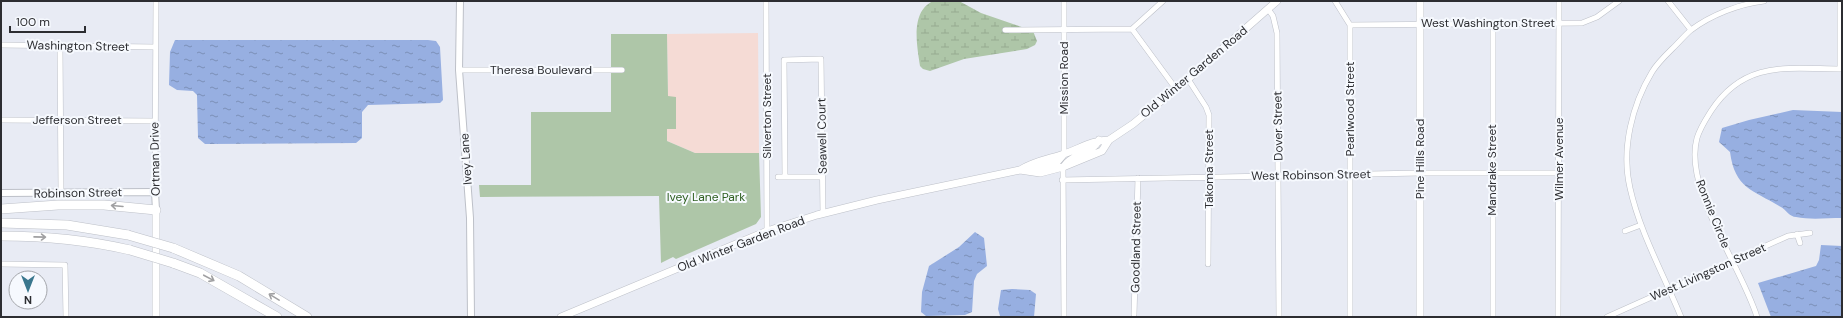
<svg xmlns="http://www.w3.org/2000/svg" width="1843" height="318" font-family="'DM Sans',sans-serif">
  <defs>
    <pattern id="wetland-marsh" width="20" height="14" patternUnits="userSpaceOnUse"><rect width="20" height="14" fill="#aec6a8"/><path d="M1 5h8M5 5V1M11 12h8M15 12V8" fill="none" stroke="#96aa91"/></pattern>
    <pattern id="water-ripples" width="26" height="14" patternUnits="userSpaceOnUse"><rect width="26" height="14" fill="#97afe1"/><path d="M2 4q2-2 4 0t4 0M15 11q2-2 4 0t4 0" fill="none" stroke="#7b8fb7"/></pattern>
  </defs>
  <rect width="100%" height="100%" fill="#e8ebf4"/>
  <path fill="#f5dbd5" d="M758,33L759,153H695L667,141V129H676V97H668L667,34Z"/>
  <path fill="url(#wetland-marsh)" d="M933,1H959L981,13L1033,31L1037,41L1035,45L1027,49L964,59L930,71L923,69L920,66C917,45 910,12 933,1Z"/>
  <path fill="#aec6a8" d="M611,34H667L668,96L676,97V129H667V141L695,153H759L761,217L756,224L676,259L673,257L661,263L659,196L480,197L479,185H531V112H611Z"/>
  <path fill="url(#water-ripples)" d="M175,40H428L436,41L440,47L443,100L440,103L368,105L362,112V138L356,143L205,144L198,138L197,95L193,91L177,90L169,85L170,52Z
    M1793,110L1842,112V218C1827,218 1810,220 1796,217C1790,217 1786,210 1781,207C1753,190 1735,189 1730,152L1719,142L1722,128L1749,120Z
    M975,232L984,238L987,266L977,274L974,281L972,312L965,315L926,316L921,312L922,292L929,266L959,247Z
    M1821,245L1842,246V317H1771L1758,283L1816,266L1819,260Z
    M1012,289L1030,290L1036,294L1034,317L1000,316L998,309L1001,290Z"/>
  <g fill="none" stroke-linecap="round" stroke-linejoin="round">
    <defs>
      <path id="minor" d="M766,1L767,231
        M1335,1L1350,25V317
        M1668,1L1691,30
        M1840,1V69
        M1268,9L1273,16L1277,33L1279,317
        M1493,23V317
        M1350,25L1582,23L1597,17L1619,1
        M1132,29L1176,89
        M1132,29L1163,1
        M1005,30L1132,29
        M1,45L155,47
        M60,46L61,193
        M459,70H622
        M1188,79L1206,107L1209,115L1208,264
        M1,120L154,121
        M1064,154V1
        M1063,167L1064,317
        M778,177H822
        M785,177L784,60L821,59L823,214
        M1062,180L1420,173H1559
        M155,192L156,1
        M1625,231L1641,225
        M1797,234L1800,243
        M1,264L65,265L66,317
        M1134,315L1138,178
        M1558,317L1559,1
        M1607,317L1788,236L1810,233
        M1681,317C1664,275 1640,233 1630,188C1621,149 1632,105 1652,72C1658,62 1668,53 1676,45C1681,40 1686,34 1691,30C1711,15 1739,4 1764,1
        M1757,317C1742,267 1683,189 1697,138C1700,128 1706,119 1711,111C1745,59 1789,69 1842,69"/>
      <path id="tertiary" d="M460,1L459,70L470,218L471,317
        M1,193L155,192L156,210"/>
      <path id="secondary" d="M1065,165C1074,153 1092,154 1099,140
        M1020,170L1040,173L1063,167L1102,151L1109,140L1133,124L1188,79L1277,1
        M1029,171L1057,162L1064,154
        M156,210V317
        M561,317L767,231L817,215L877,200L1020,170C1034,161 1049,159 1064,154C1079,149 1093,140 1109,140
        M1420,317V1"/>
      <path id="motorway" d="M1,209L58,205H104L156,210
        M1,223L67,225L128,235
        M1,236C45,236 87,240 130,250
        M173,248L239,276L307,317
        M173,263L200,273L277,317"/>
    </defs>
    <use href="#minor" stroke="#bdc0c8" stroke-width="6"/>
    <use href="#tertiary" stroke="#bdc0c8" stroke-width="8"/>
    <use href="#secondary" stroke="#bdc0c8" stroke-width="8"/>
    <use href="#motorway" stroke="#bdc0c8" stroke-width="10"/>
    <use href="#minor" stroke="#fff" stroke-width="5"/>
    <use href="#tertiary" stroke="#fff" stroke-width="6"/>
    <use href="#secondary" stroke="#fff" stroke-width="7"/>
    <use href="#motorway" stroke="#fff" stroke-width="9"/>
    <defs>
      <path id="motorway-bridge" d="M128,235L173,248
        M130,250L173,263"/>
    </defs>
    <use href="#motorway-bridge" stroke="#bdc0c8" stroke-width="10" stroke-linecap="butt"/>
    <use href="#motorway-bridge" stroke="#fff" stroke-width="9"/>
  </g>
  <defs><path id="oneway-shaft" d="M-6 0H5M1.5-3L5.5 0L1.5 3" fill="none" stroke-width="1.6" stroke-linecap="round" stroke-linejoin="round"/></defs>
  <g stroke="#a0a0a2">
    <use href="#oneway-shaft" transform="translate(117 206) rotate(-175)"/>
    <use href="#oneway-shaft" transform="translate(40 237) rotate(1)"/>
    <use href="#oneway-shaft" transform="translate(209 278) rotate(28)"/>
    <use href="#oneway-shaft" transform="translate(274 297) rotate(-149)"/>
  </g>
  <g text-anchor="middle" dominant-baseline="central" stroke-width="4" stroke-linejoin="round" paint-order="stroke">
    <g font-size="12" fill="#2c2d31" stroke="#f6f9fe">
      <text x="1488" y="23">West Washington Street</text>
      <text transform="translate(78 46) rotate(1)">Washington Street</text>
      <text x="541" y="70">Theresa Boulevard</text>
      <text transform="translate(1194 72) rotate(-40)">Old Winter Garden Road</text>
      <text transform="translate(1064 78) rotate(-90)">Mission Road</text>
      <text transform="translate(1350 109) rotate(-90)">Pearlwood Street</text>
      <text transform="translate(767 116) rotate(-90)">Silverton Street</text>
      <text x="77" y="120">Jefferson Street</text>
      <text transform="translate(1278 126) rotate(-91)">Dover Street</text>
      <text transform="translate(822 136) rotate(-91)">Seawell Court</text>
      <text transform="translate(155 159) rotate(-91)">Ortman Drive</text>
      <text transform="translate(466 159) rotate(-94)">Ivey Lane</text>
      <text transform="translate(1420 159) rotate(-90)">Pine Hills Road</text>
      <text transform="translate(1559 159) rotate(-90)">Wilmer Avenue</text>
      <text transform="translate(1209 169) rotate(-90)">Takoma Street</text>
      <text transform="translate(1492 170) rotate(-90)">Mandrake Street</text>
      <text transform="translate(1311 175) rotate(-1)">West Robinson Street</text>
      <text transform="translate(78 193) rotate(-1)">Robinson Street</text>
      <text transform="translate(1713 214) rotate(68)">Ronnie Circle</text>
      <text transform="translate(741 244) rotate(-21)">Old Winter Garden Road</text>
      <text transform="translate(1136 247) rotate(-89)">Goodland Street</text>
      <text transform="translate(1708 272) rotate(-24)">West Livingston Street</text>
    </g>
    <g font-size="12" fill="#2e5f20" stroke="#f6f9fe">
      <text x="706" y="197">Ivey Lane Park</text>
    </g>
  </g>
  <rect width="1843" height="318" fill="none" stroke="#2c2d31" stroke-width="4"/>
  <g transform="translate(28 290) rotate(180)"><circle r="19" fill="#f6f9fe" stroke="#a5a7ac"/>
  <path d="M0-3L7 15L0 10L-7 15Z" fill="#3a778e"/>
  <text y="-6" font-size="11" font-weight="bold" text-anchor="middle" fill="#2c2d31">N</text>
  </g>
  <path d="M10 26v6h75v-6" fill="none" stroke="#2c2d31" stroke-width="2"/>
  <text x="16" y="26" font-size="12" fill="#2c2d31" stroke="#f6f9fe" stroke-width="3" paint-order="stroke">100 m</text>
</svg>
